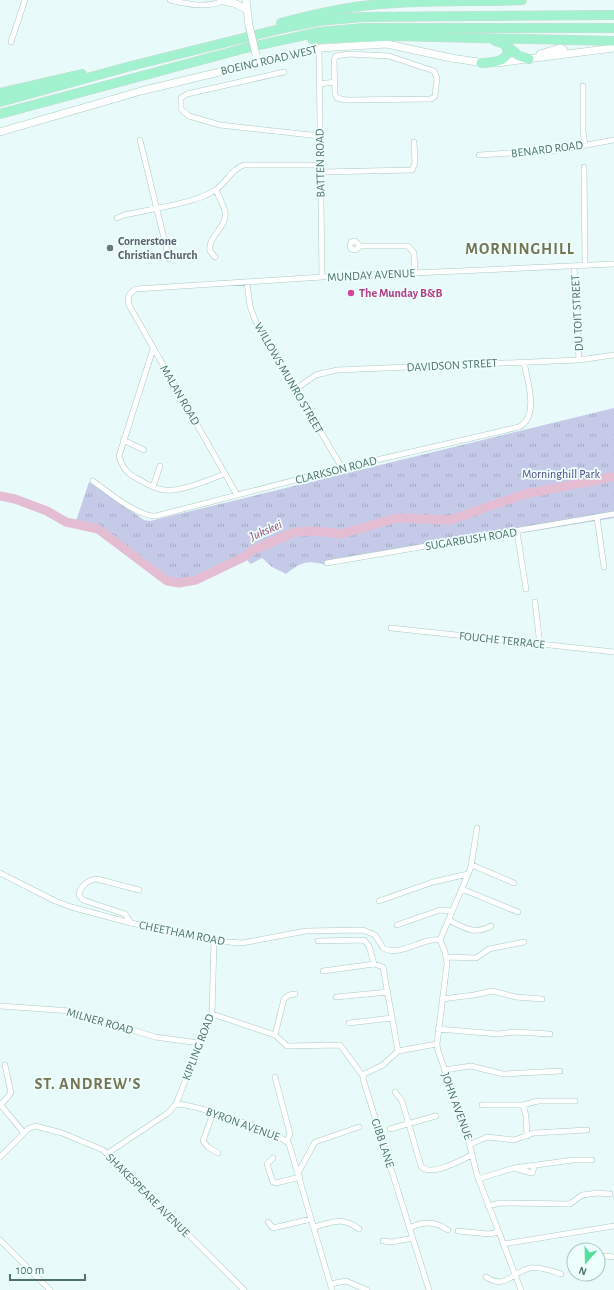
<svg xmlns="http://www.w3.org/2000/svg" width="614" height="1290" font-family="'Alegreya Sans',sans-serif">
  <defs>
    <pattern id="park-tufts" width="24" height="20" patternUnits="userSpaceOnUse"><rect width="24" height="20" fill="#c6cae9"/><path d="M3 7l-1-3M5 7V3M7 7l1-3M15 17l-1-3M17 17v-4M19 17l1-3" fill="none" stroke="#a3a9c1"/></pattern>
  </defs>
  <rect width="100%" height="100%" fill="#e8fbfa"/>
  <path fill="url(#park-tufts)" d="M614,408V518L325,565C307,559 300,563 286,574L272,567L262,558L251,564L244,557C220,569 194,587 167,581L98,529L75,524L89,482L144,520L150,521Z"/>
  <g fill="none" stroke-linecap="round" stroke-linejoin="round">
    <path stroke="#e4bdd3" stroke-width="9" d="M0,496L15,499L47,511L66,522L98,529L167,581L179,583L196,580L244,557L253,550L295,532L315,531L341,534L397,518L450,520L525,494L614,477"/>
    <defs>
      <path id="street" d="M170,0C186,4 209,9 224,0
        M11,42L25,0
        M319,48L322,277
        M349,54L389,56L434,71L437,78L435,96L431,99L346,100L337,98L335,94L334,60L336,56Z
        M284,72L187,94L181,98V109L189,116L220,125L320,136
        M319,84L335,82
        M583,86V132L585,145
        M140,140L169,259
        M479,155L559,150L614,140
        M584,167L585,265
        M321,172L412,170L415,163L414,142
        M117,218L124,215C150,209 192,204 214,191C226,184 230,170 244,165H321
        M360,246L356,250L351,249L350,246L351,242L355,241L360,246H408L414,253L415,273
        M215,257L210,251C207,236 228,228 225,211C223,204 219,197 216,190
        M574,266L579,360
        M247,282L250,306L255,320L342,468
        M153,349L119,456C123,469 127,474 140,480C148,485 157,490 166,490C181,492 210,479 225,474
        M294,390L316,375L337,370L579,360L614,355
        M123,440L144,450
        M93,481C108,492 138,517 156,516L342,468L519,427C540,416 527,380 524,362
        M153,487L160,466
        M237,495L129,305C127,297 129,293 136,289L322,277L614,264
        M597,517L604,567
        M517,532L526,589
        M327,563L614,514
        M535,602L540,645
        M391,628L614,652
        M472,865L514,883
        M0,873L55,901L71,907L131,923L214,941L242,943L306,931L363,930L375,935L383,948C400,958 422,937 440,940
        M462,889L518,912
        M379,901L433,882L468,874
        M449,920C464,928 474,935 491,926
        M131,923L125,914L83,900L79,895C80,886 88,880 97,879L139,890
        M397,925L440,910L452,911
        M440,940L445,952L447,964L437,1044L438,1051L465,1126L477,1175L521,1290
        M440,940L471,867L477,828
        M318,941L364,940L369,946L374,964
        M446,957L476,958L489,949L524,942
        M323,971L374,964L383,967L398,1051
        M295,994L289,995L284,999L275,1035L287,1046L340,1045L363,1076
        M336,997L388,992
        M442,999L474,995L492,991L516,997L542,999
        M0,1006L72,1011L155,1037L199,1043
        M212,1014L275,1035
        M349,1023L392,1018
        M438,1029L498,1034L515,1032L550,1034
        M444,1070L471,1066L503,1074L560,1071
        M275,1077L290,1134L287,1141
        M395,1092L402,1101L421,1166C430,1178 461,1160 472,1155
        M0,1104L24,1133
        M176,1104C193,1104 279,1132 289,1144L332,1290
        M1,1105L11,1093L5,1065
        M482,1105H523L538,1101H575
        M523,1105L526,1116L527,1136
        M213,1113L203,1141L208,1147L218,1153
        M390,1129L436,1116
        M471,1144L487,1137L514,1140L534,1133L587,1130
        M108,1153L168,1113L176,1104L212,1014L214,941
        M0,1157L28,1129L35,1126L62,1133L103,1150L244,1290
        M273,1158L267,1164L273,1182L276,1183L300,1177
        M514,1168L573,1160H592
        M298,1173L315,1142L359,1127
        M478,1179L514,1168L532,1173L535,1165
        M488,1206L500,1203L570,1204L582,1195L598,1193L610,1194
        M268,1222L273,1228L311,1219
        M314,1227C333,1222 342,1216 359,1229
        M409,1228C424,1221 434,1221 448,1230
        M458,1231L489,1234L499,1232
        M0,1240L50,1290
        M383,1241L392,1242L413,1238
        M503,1244L614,1226
        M598,1257L605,1256L614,1257
        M486,1277C505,1290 512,1272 530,1268C539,1266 552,1271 561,1274
        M330,1284L346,1281L367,1290
        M429,1290L363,1079L364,1074L383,1065L398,1051L437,1044"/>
      <path id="secondary" d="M246,0L249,25
        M223,1L234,3L246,9
        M540,54L560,48L563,49L565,54
        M497,63L614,48
        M0,132L141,91L319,48L387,44L451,58L485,63"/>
      <path id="highway" d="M281,23C311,15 341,8 371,5C421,0 472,2 522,0
        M312,39L393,36L614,41
        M505,44L519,56L529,59
        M481,63C491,62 504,63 508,52L505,44L495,41
        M0,93L82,74
        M0,102L131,66L284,28L319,21L362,17L614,15
        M0,114L246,48L319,32L364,28H614"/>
    </defs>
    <use href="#street" stroke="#abcac2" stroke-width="6"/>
    <use href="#secondary" stroke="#aacec4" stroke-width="8"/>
    <use href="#highway" stroke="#cdd8d4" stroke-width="10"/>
    <use href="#street" stroke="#fff" stroke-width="5"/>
    <use href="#secondary" stroke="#fff" stroke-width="7"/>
    <use href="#highway" stroke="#a2f2cf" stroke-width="9"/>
    <defs>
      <path id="secondary-bridge" d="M249,25L256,55"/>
    </defs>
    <use href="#secondary-bridge" stroke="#aacec4" stroke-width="8" stroke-linecap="butt"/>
    <use href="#secondary-bridge" stroke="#fff" stroke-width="7"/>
  </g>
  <circle fill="#6b7280" stroke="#eefefd" stroke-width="1.5" cx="110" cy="248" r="4"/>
  <circle fill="#d1479c" stroke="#eefefd" stroke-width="1.5" cx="351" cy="293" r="4"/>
  <g text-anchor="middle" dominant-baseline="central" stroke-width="3.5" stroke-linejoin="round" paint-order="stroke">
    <g font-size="12" fill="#4d7467" stroke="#eefefd">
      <text transform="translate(269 60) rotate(-13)">BOEING ROAD WEST</text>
      <text transform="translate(547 149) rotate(-7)">BENARD ROAD</text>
      <text transform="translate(320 163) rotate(-91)">BATTEN ROAD</text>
      <text transform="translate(371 275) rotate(-3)">MUNDAY AVENUE</text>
      <text transform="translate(577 313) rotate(-93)">DU TOIT STREET</text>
      <text transform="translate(452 365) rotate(-3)">DAVIDSON STREET</text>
      <text transform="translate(289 378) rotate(60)">WILLOWS MUNRO STREET</text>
      <text transform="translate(180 395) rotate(60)">MALAN ROAD</text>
      <text transform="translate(336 470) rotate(-14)">CLARKSON ROAD</text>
      <text transform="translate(471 539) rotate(-9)">SUGARBUSH ROAD</text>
      <text transform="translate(502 640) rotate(6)">FOUCHE TERRACE</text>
      <text transform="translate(182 933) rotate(11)">CHEETHAM ROAD</text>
      <text transform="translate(100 1021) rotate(16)">MILNER ROAD</text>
      <text transform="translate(198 1047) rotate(-69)">KIPLING ROAD</text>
      <text transform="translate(457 1106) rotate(70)">JOHN AVENUE</text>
      <text transform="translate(243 1124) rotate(20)">BYRON AVENUE</text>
      <text transform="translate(383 1143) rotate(72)">GIBB LANE</text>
      <text transform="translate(148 1195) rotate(45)">SHAKESPEARE AVENUE</text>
    </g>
    <g font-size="12" font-weight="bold" fill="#5b616d" stroke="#eefefd" text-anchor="start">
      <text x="118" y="241">Cornerstone<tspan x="118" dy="14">Christian Church</tspan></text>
    </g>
    <g font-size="12" font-weight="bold" fill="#b23c85" stroke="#eefefd" text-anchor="start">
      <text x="359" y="293">The Munday B&amp;B</text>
    </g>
    <g font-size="12" fill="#4b4b85" stroke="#eefefd">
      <text x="561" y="474">Morninghill Park</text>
    </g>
    <g font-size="13" font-style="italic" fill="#9b5179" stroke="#eefefd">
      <text transform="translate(266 531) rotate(-24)">Jukskei</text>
    </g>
    <g font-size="16" font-weight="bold" letter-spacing="1" fill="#767453" stroke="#eefefd">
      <text x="520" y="249">MORNINGHILL</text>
      <text x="88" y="1084">ST. ANDREW'S</text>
    </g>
  </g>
  <g transform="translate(586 1262) rotate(200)"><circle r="19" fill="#eefefd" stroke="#aec7c1"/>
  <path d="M0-3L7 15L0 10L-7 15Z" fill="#53df9c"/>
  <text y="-6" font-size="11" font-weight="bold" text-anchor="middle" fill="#4d7467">N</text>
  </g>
  <path d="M10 1274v6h75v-6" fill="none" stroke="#4d7467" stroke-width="2"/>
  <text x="16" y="1274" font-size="12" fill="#4d7467" stroke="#eefefd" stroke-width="3" paint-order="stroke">100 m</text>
</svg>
